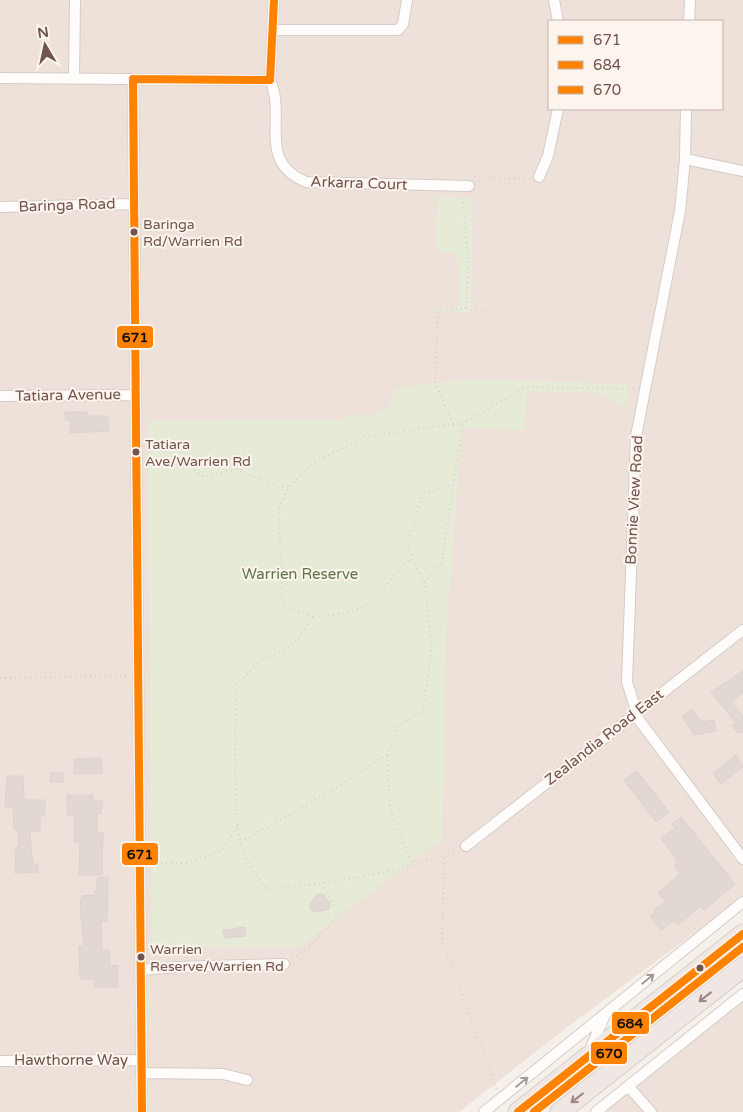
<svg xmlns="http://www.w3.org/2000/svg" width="743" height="1112" font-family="'Varela Round',sans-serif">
  <rect width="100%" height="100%" fill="#f6f0eb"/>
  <path fill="#eee1d9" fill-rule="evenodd" d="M0,0H743V897L566,1028L459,1112H0ZM549,21H722V109H549Z
    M743,998V1112H605Z"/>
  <path fill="#e6ebd7" d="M438,197L473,198L471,312L430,311L460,306V274L455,252H436Z
    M467,379L629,384L625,406L599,393L527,391L524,430L462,428L446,634L442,839L299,947H155L152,943L148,421L346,419L347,415H373L389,407L396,388Z"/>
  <path fill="#e2d8d3" stroke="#ded2ce" d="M65,412H87V416H106L108,417L109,431L70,433V420H65Z
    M743,671V693L731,702L743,716V732L738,733L732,725L736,723L711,692Z
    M692,709L702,722L714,720L716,731L694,735L682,716Z
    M736,755L743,767L721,784L713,773Z
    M102,758V773L74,774V759Z
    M637,771L669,812L656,822L624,780Z
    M51,773H63L64,782H50Z
    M7,776H23L24,800H45V815H40V831H31L30,837L33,864H38V872L15,873L16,847H19L18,829L14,830L13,807H5Z
    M67,795H93V801H102V809H101V814H97V833H103L102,875H79L80,843L74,842V815H67Z
    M681,817L735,884L704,910L701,906L678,925L674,920L661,930L650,916L656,912L654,909L665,902L658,893L680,874L674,865L678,862L661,838L675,828L672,824Z
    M108,877L107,921H101L102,950H110V966L118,965V987H94V979H80L79,946H84L80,904L82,896L94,895V892L97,891V878Z
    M318,894L324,895L330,904L329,909L316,912L310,910V903Z
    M245,927V936L224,938L223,930Z"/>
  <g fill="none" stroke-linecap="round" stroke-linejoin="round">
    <defs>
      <path id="street" d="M554,0L558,21
        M689,21L690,0
        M273,30H398L403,24L407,0
        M0,78L270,80
        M74,79L75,0
        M133,79L142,1112
        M270,80C287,118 256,161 306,182L469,186
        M270,80L274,0
        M686,109L685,159L680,211L636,436L627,682L639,720L743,859
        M685,159L743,171
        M539,177L548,156L558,109
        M0,207L134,204
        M0,396L136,395
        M466,846L743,630
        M141,970L177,967L284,964
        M589,1052L604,1017
        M0,1061L141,1060
        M141,1073L223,1074L247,1080
        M628,1086L651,1112
        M484,1112L743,902
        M596,1112L743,994"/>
      <path id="highway" d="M518,1112L743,934
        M560,1112L743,967"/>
    </defs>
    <use href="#street" stroke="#d4ccc8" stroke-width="12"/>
    <use href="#highway" stroke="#d7cdca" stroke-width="21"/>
    <path stroke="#d9d0ce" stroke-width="2" stroke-dasharray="1 4" stroke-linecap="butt" d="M475,177L477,175L506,179L529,178
      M466,308L473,311L495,312
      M453,424L435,382L438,311L466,308L468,264L463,196
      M462,424L522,389L533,387L635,389
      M147,442L172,453L204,477L237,469L277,486H289
      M425,583L442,562L453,485
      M313,617C332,615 354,614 370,602C386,590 393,569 412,560
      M0,678L128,676
      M387,755L390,809L413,865
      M241,842L336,788L387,755L397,727L423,710L432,648L425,583L412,560L408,541L423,494L453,485L462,424H453L365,437L318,460L289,486L279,508L282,605L313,617L293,646L261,660L237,684C235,724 234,762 236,802C237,818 238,835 243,851C248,866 257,877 267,889C328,884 385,874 444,856L442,940L497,1090
      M444,856L457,850
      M151,863H187L222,850L238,826
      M292,959L309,947L339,914L322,885"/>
    <use href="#street" stroke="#fefdfc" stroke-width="10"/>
    <use href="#highway" stroke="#f0e7e5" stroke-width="19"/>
    <defs>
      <path id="bus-1" d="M133,79L142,1112
        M133,79L270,80
        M270,80L274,0"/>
      <path id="bus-2" d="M518,1112L743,934"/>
      <path id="bus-3" d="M534,1112L743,947"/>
    </defs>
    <use href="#bus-1" stroke="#fdf4ed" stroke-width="11"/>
    <use href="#bus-2" stroke="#fdf4ed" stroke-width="11"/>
    <use href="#bus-3" stroke="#fdf4ed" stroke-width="11"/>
    <use href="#bus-1" stroke="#ff8200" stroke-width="8"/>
    <use href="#bus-2" stroke="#ff8200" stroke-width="8"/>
    <use href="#bus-3" stroke="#ff8200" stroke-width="8"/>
  </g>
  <defs><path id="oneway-shaft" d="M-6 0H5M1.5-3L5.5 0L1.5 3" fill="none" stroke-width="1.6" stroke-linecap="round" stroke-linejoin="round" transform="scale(1.25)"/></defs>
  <g stroke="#a99894">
    <use href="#oneway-shaft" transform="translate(648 979) rotate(-39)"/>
    <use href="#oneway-shaft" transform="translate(522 1082) rotate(-39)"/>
  </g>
  <g stroke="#9d8783">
    <use href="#oneway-shaft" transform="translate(705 997) rotate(142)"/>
    <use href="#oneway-shaft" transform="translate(577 1098) rotate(142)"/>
  </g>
  <g fill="#71544e" stroke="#fdf4ed" stroke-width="2">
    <circle cx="134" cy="232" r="4.5"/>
    <circle cx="136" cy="452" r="4.5"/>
    <circle cx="141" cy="957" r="4.5"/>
    <circle cx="700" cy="968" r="4.5"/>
  </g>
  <g text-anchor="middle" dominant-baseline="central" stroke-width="4" stroke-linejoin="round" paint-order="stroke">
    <g font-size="14" fill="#71544e" stroke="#fdf4ed" text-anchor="start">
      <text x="143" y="224">Baringa<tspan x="143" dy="17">Rd/Warrien Rd</tspan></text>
      <text x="145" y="444">Tatiara<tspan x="145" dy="17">Ave/Warrien Rd</tspan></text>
      <text x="150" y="949">Warrien<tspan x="150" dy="17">Reserve/Warrien Rd</tspan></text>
    </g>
    <g font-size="15" fill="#71544e" stroke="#fdf4ed">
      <text transform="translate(359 183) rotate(2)">Arkarra Court</text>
      <text transform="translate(67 205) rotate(-2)">Baringa Road</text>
      <text transform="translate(68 395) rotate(-1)">Tatiara Avenue</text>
      <text transform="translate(634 500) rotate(-87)">Bonnie View Road</text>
      <text transform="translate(604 737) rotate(-38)">Zealandia Road East</text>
      <text x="71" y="1060">Hawthorne Way</text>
    </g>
    <g font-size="15" fill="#5d7647" stroke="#fdf4ed">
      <text x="300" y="574">Warrien Reserve</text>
    </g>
  </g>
  <g stroke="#fdf4ed" stroke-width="2">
    <rect x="116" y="325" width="38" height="24" rx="5" fill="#ff8200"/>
    <rect x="121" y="842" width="38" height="24" rx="5" fill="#ff8200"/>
    <rect x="611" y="1011" width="39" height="24" rx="5" fill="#ff8200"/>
    <rect x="590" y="1041" width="38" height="24" rx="5" fill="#ff8200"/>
  </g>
  <g font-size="14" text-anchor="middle" font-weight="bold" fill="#111">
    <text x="135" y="342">671</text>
    <text x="140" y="859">671</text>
    <text x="630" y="1028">684</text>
    <text x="609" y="1058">670</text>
  </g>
  <rect x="548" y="20" width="175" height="90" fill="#fdf4ed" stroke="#c5b4ad"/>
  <rect x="558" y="36" width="25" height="8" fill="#ff8200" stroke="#c5b4ad"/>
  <text x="593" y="45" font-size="15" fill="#71544e">671</text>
  <rect x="558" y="61" width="25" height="8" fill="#ff8200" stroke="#c5b4ad"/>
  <text x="593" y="70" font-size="15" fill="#71544e">684</text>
  <rect x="558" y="86" width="25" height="8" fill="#ff8200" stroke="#c5b4ad"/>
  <text x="593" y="95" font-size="15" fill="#71544e">670</text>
  <g transform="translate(45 45) rotate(351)" stroke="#fdf4ed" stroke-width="4" paint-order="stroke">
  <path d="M0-4L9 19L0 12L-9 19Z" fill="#71544e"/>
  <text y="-8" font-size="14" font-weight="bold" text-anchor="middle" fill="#71544e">N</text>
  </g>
</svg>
